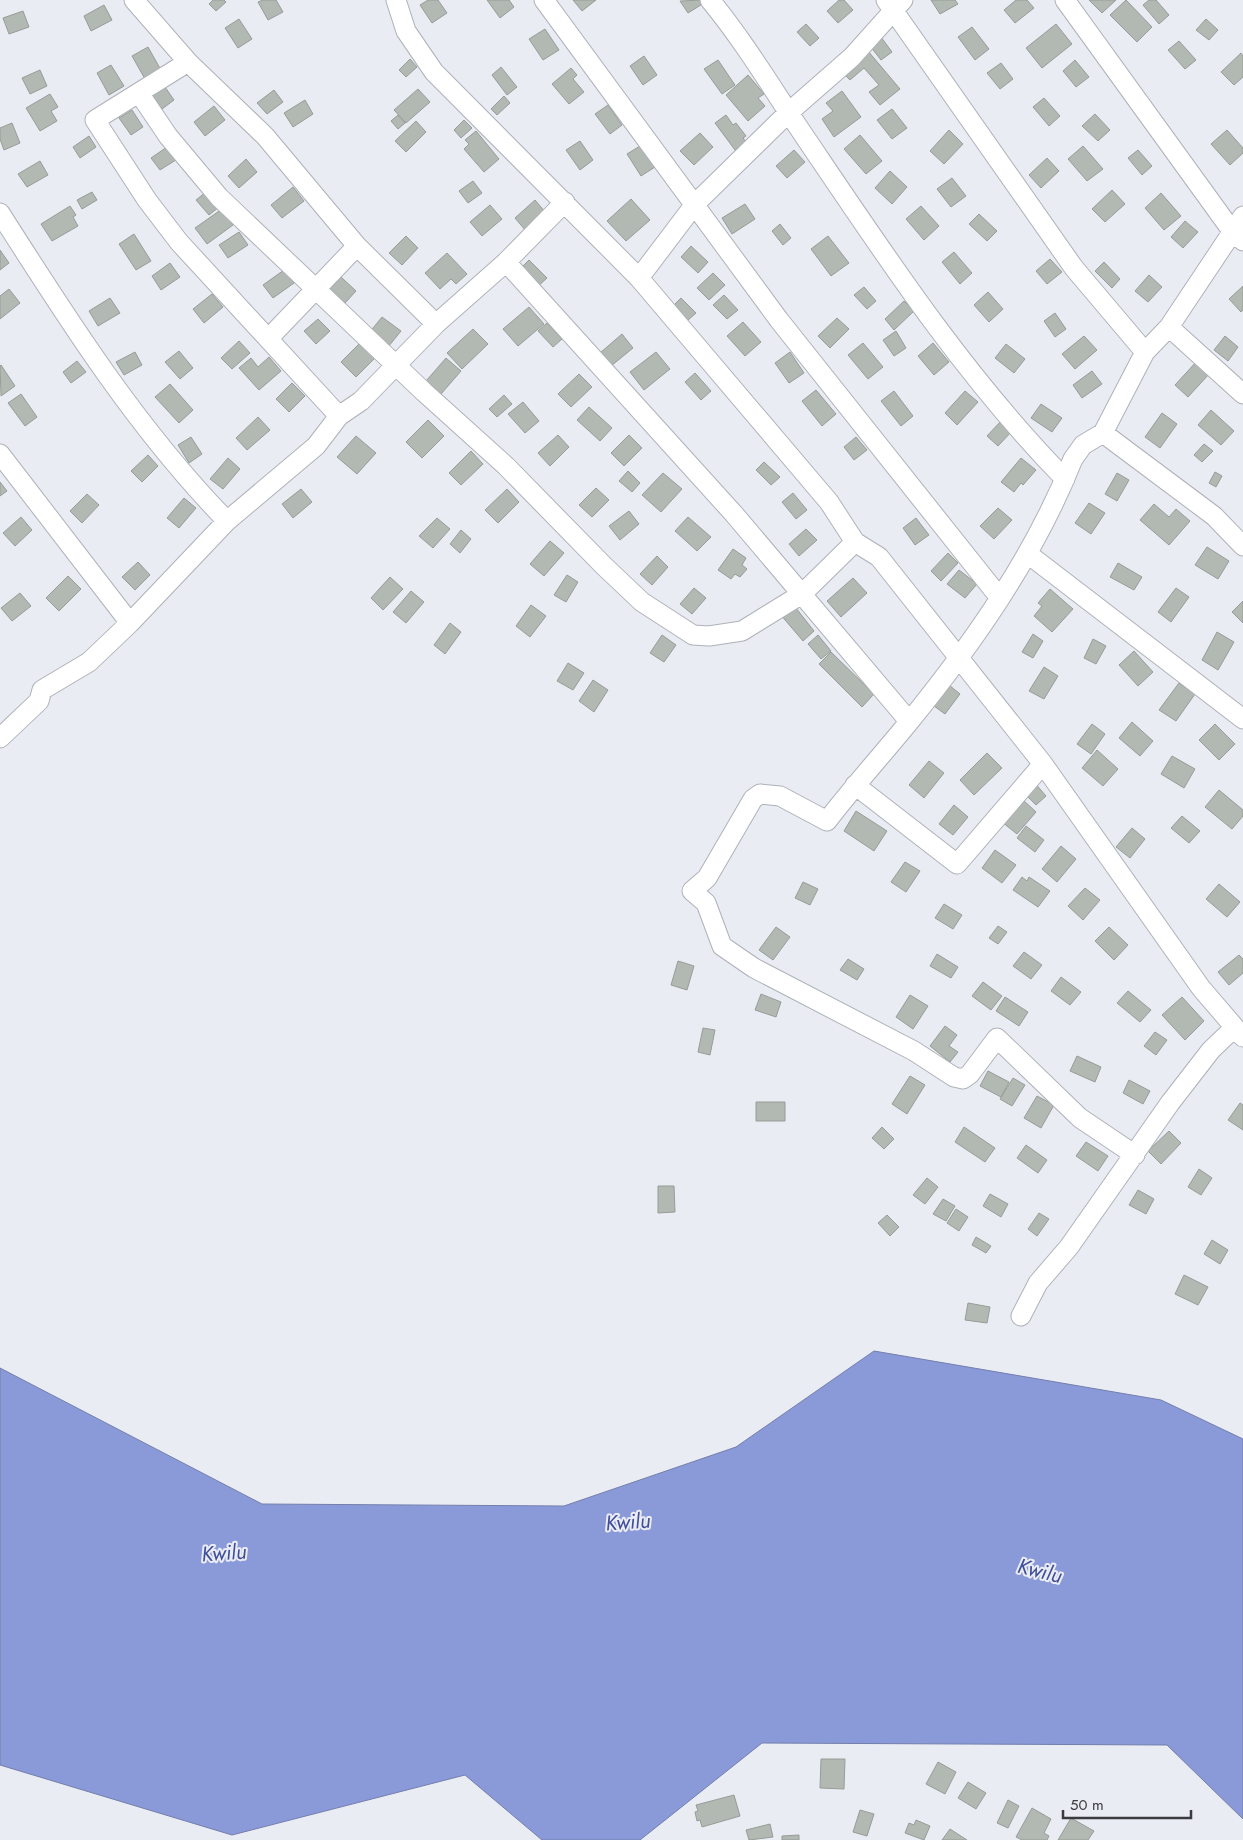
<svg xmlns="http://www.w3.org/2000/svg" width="1243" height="1840" font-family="Jost,sans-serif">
  <rect width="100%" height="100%" fill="#eaecf4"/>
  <path fill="#8a9ad9" stroke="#727eab" d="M874,1351L1161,1400L1243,1439V1819L1167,1745L762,1743L640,1840H542L465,1775L232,1835L0,1765V1368L262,1504L564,1506L736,1447Z"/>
  <path fill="#b2b9b3" stroke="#969c96" d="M213,0H224L226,2L216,11L209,4Z
    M263,0H276L283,12L268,20L258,2Z
    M428,0H438L447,13L432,23L420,5Z
    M487,0H509L514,7L500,18Z
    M573,0H596L582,11Z
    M702,0L704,3L688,13L680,1Z
    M839,0H844L853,10L838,23L827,11Z
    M931,0H955L958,4L940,14Z
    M1016,0H1027L1034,8L1015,23L1004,10Z
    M1089,0H1116L1102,13Z
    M1126,0L1152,27L1137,42L1110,15Z
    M1149,0H1156L1169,15L1159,24L1143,5Z
    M104,5L112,20L91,31L84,16Z
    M23,11L29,27L9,34L3,18Z
    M239,19L252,39L238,48L225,28Z
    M1206,19L1218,30L1209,40L1196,30Z
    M806,24L819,38L810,46L797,32Z
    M1056,24L1072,44L1042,68L1026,48Z
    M972,27L989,49L975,60L958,37Z
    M545,29L559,50L543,60L529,39Z
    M881,37L892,52L881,60L870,46Z
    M1179,41L1196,60L1185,69L1168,50Z
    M148,47L161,70L145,79L132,56Z
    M868,51L900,89L880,105L869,92L879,85L864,68L850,80L842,72Z
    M1241,53L1243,56V77L1234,85L1221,72Z
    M644,56L657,75L643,85L630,66Z
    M410,59L417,67L406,77L399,70Z
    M718,60L735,85L722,94L704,69Z
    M1075,60L1089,77L1076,87L1063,71Z
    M1001,63L1013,79L1000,89L987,73Z
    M111,65L124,86L109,95L97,73Z
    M501,67L517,87L507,95L492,75Z
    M571,68L577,75L573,79L584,92L569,104L552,84Z
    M40,70L47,86L30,94L22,78Z
    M748,75L764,94L758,98L765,106L748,121L726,95Z
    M165,87L174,100L162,109L152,95Z
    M418,89L430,102L406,123L394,110Z
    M274,90L283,102L267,114L257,103Z
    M842,91L861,117L834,137L822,119L833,111L826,103Z
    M50,94L58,107L51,111L57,121L40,131L26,108Z
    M504,96L510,103L497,115L491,109Z
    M1044,98L1060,116L1049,126L1033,107Z
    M305,100L313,114L293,127L284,113Z
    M608,105L622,125L610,134L595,114Z
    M214,106L225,120L205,136L194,122Z
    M892,109L907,128L892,139L877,120Z
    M132,110L143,127L131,135L119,118Z
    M1095,114L1110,130L1098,141L1082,126Z
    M398,115L405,123L398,129L391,121Z
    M726,115L733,125L736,123L746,136L743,138L746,142L735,150L715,123Z
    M464,120L472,128L461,138L454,130Z
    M416,121L426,132L406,152L395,141Z
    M12,123L20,143L4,150L0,139V128Z
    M949,130L963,144L944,164L930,151Z
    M1227,130L1243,148V153L1230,165L1211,144Z
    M476,131L499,159L484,172L464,149L469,144L465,140Z
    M700,133L713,147L694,165L680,151Z
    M860,135L882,161L866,174L844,149Z
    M89,136L96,147L80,158L73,147Z
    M580,141L593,160L580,170L566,150Z
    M170,145L179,158L160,170L151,158Z
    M640,146L655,167L641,176L627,154Z
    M1083,146L1103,169L1087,181L1068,159Z
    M794,150L805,162L787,178L776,166Z
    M1138,150L1152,166L1142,175L1128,158Z
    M1047,158L1059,171L1041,188L1029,175Z
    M246,159L257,172L239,188L228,176Z
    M40,161L48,175L27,187L18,174Z
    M890,171L907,187L892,204L875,188Z
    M952,178L966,196L951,207L937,189Z
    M473,181L482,193L468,203L459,191Z
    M293,187L304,201L282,218L271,205Z
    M1112,190L1125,204L1105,222L1092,209Z
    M92,192L97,200L82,209L77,200Z
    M206,192L219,207L209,215L196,200Z
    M1161,193L1181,216L1164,230L1145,208Z
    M631,199L650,220L626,241L607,221Z
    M535,200L546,213L526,231L515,218Z
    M745,204L755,219L732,234L722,218Z
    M490,205L502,219L482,236L470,222Z
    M70,206L76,215L73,217L78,226L52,241L41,224Z
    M921,206L939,226L924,240L906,219Z
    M222,209L233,225L207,244L195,228Z
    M979,214L997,231L987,241L969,224Z
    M1185,221L1198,232L1183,248L1171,237Z
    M780,224L791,238L783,245L772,231Z
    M239,232L248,245L228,258L219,245Z
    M134,234L151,261L136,270L119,244Z
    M406,236L418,248L402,265L389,253Z
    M828,236L849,263L831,276L811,249Z
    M691,246L708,262L698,273L681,257Z
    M0,250L9,263L0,270Z
    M954,252L972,273L960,284L942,262Z
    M447,253L467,274L456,284L451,279L440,289L425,273Z
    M1050,259L1062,272L1047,284L1036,271Z
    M529,260L547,278L536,288L519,270Z
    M1104,262L1120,279L1112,288L1095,271Z
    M170,263L180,277L161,290L152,276Z
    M284,270L294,283L273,298L263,285Z
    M713,273L725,285L709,300L697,288Z
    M1149,275L1162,287L1148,302L1135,291Z
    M341,277L356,291L345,303L330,289Z
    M1243,286V310L1241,312L1229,299Z
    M864,287L876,301L867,309L854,295Z
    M9,289L20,303L0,319V296Z
    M988,292L1003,309L989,322L974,305Z
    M212,294L223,307L204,323L193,309Z
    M724,295L738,310L727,319L713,305Z
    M110,298L120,313L98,326L89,311Z
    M681,298L696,313L687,321L673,306Z
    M904,301L914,311L894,330L885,319Z
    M529,307L544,324L518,346L503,329Z
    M1055,313L1066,329L1055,337L1044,321Z
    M382,317L401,331L388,347L369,333Z
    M837,318L849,329L830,348L818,336Z
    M318,319L330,331L316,344L304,331Z
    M743,322L761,342L745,356L727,336Z
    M547,323L562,339L553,347L538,331Z
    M473,329L488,344L462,369L447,353Z
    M896,331L906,348L894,356L883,340Z
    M622,334L633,348L611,366L600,353Z
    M1084,336L1097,350L1075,369L1062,354Z
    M1225,336L1238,347L1228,361L1214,350Z
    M239,341L250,353L232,369L221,358Z
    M361,342L376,357L356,377L341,362Z
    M863,343L883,367L868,379L848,355Z
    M933,343L949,362L934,375L918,356Z
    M1006,344L1025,359L1014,373L995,358Z
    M179,351L193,368L180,379L165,362Z
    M135,352L142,365L124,375L116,362Z
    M656,352L670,369L644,390L630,372Z
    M790,352L804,373L789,383L775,363Z
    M269,357L281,371L259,390L239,368L251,358L258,367Z
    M446,358L461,371L441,394L426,381Z
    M77,361L86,372L71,383L63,372Z
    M1197,361L1210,373L1188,397L1175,385Z
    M1,365L15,386L1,396L0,366Z
    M1092,371L1102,384L1082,398L1073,385Z
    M695,373L711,391L701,400L685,382Z
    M579,374L592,387L571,407L558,394Z
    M292,383L305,396L289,412L276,399Z
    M170,384L193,410L179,423L155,397Z
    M816,390L836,414L822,426L802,401Z
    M894,391L913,416L901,426L881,401Z
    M965,391L978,402L957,425L945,413Z
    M21,394L37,417L25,426L8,403Z
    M504,395L512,404L497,417L489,409Z
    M523,402L539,421L525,433L508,414Z
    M1041,404L1062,418L1052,432L1031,418Z
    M589,407L612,428L600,441L577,420Z
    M1211,410L1234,431L1221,445L1198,425Z
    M1162,413L1177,424L1160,448L1145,437Z
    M258,417L270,430L247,450L236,438Z
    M428,420L444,436L422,458L406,442Z
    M1002,420L1013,430L998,446L987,436Z
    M558,435L569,447L550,466L538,453Z
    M629,435L642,448L624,466L611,453Z
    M356,436L376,453L357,474L337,457Z
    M191,437L202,454L189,463L178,445Z
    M856,437L867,450L854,460L844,447Z
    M1204,444L1213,451L1202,462L1194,455Z
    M471,451L483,464L461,485L449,473Z
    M148,455L158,466L142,482L131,471Z
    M228,458L240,469L223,489L210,479Z
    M1021,458L1036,470L1023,485L1021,483L1014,492L1001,482Z
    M764,462L780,477L771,485L756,470Z
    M628,471L640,483L632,492L619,481Z
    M1215,472L1222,476L1216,487L1209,483Z
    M663,473L682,489L661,512L642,495Z
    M1117,473L1129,480L1117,501L1105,494Z
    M0,482L7,491L0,496Z
    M596,488L609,500L592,517L579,505Z
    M301,489L312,502L293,518L282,504Z
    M507,489L519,502L498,523L485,510Z
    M793,493L807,510L796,519L782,502Z
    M87,494L99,505L82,523L70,511Z
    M184,498L196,508L179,528L167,518Z
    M1089,503L1105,513L1091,534L1075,523Z
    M1154,504L1169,517L1176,509L1190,521L1169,545L1140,520Z
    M998,508L1012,520L994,539L980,526Z
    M629,511L639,524L620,540L609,526Z
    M21,517L32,530L15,546L3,533Z
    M688,517L711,537L697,551L675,531Z
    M437,518L450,529L433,548L419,536Z
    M916,518L929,535L915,545L903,528Z
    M806,529L817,540L799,556L789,544Z
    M461,530L471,539L460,553L450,544Z
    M550,541L564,553L544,576L530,564Z
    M1207,547L1229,561L1218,579L1195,565Z
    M733,549L746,558L742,565L747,569L740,577L735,574L731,579L718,570Z
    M948,553L958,563L941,581L931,571Z
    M657,556L668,567L652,585L640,574Z
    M138,562L150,575L135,590L122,577Z
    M1118,563L1142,577L1134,590L1110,577Z
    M959,570L977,584L965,598L947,584Z
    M567,575L578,582L566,602L554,595Z
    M68,576L81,589L59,611L46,598Z
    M390,577L403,589L383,610L371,598Z
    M853,578L867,593L841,617L827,601Z
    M694,588L706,598L692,614L680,604Z
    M1176,588L1189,597L1171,622L1158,612Z
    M1050,589L1073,609L1052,632L1034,616L1042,606L1038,603Z
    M411,591L424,602L406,623L393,612Z
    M20,593L31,606L12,621L1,608Z
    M1243,601V623L1232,612Z
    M792,603L814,631L803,641L780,614Z
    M531,605L546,616L530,637L516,626Z
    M450,623L461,632L445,654L434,645Z
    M1217,632L1234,642L1218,670L1202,660Z
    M1033,634L1043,641L1033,658L1022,652Z
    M662,635L676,645L664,662L650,653Z
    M818,635L831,651L821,659L808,644Z
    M1093,639L1106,646L1096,664L1084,658Z
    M1134,651L1153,672L1138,686L1119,665Z
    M831,652L874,694L862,707L819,664Z
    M568,663L584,673L573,690L557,681Z
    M1044,667L1058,676L1044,699L1029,691Z
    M593,680L608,690L594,712L579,701Z
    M1179,683L1195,694L1176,721L1159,710Z
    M949,685L960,694L945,714L934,706Z
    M1132,722L1153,741L1140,756L1119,738Z
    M1092,724L1105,734L1091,754L1077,744Z
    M1215,724L1235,744L1219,760L1199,740Z
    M1097,750L1118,769L1103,786L1082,768Z
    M987,753L1002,768L974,795L960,780Z
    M1172,756L1195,769L1184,788L1161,774Z
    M929,761L944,773L924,798L909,785Z
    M1034,782L1046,796L1036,805L1023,792Z
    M1219,790L1243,810V816L1232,829L1205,807Z
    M1022,799L1036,812L1017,834L1002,822Z
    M954,805L968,817L953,835L939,824Z
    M856,811L887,831L874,851L844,831Z
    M1182,816L1200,831L1189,843L1171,828Z
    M1026,826L1044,840L1035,852L1017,838Z
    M1132,828L1145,839L1130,858L1116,847Z
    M1061,846L1076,859L1057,882L1042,869Z
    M995,850L1016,865L1002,883L982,868Z
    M905,862L920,871L906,892L891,882Z
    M1022,877L1027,881L1029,877L1050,891L1038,907L1013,890Z
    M803,882L818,889L810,905L795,898Z
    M1219,884L1240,902L1227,917L1206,899Z
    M1085,888L1100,900L1083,920L1068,906Z
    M944,904L962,915L953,929L935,918Z
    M998,926L1007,932L998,944L989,938Z
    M776,927L790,937L773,960L759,950Z
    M1109,927L1128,945L1114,960L1095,941Z
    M1024,952L1042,965L1031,979L1013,966Z
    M937,954L958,967L951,978L930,966Z
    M1239,955L1243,959V973L1229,985L1218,972Z
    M848,959L864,969L857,980L840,970Z
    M678,961L694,966L687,990L671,985Z
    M1061,977L1081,992L1070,1005L1051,991Z
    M983,982L1002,996L991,1010L972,996Z
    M1128,991L1151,1010L1140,1022L1117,1003Z
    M761,994L781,1002L776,1017L755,1010Z
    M910,995L928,1006L913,1029L896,1017Z
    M1005,997L1028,1012L1019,1026L996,1011Z
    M1182,997L1204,1021L1185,1040L1162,1015Z
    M945,1026L957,1035L949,1046L958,1052L950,1062L930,1046Z
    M703,1028L715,1030L710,1055L698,1052Z
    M1155,1032L1167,1040L1156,1055L1144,1046Z
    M1077,1056L1101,1067L1095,1082L1070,1071Z
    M988,1071L1009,1082L1001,1097L980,1086Z
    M910,1076L925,1085L907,1114L892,1104Z
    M1013,1078L1025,1085L1012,1106L1000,1099Z
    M1129,1080L1150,1091L1143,1104L1123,1093Z
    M1037,1096L1054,1105L1041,1128L1024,1118Z
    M756,1102H785V1121H756Z
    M1240,1103L1243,1105V1130L1228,1120Z
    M882,1127L894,1139L884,1149L872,1138Z
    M964,1127L995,1148L985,1162L955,1142Z
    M1169,1131L1181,1143L1161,1164L1148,1151Z
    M1086,1142L1108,1156L1098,1171L1076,1156Z
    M1026,1145L1047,1160L1038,1173L1017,1158Z
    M1199,1169L1212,1178L1201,1195L1188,1187Z
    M927,1178L938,1187L925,1204L913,1195Z
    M658,1186H674L675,1212L658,1213Z
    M1138,1190L1154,1199L1146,1214L1129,1205Z
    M990,1194L1008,1204L1001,1217L983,1206Z
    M943,1199L955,1206L946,1221L933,1214Z
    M956,1209L968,1217L959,1231L947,1223Z
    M1039,1213L1049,1219L1037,1236L1028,1229Z
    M887,1215L899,1227L890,1236L878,1223Z
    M976,1237L991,1246L986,1253L972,1245Z
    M1212,1240L1228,1250L1220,1264L1204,1254Z
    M1184,1275L1208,1287L1198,1305L1175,1294Z
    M968,1303L990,1307L987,1323L965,1320Z
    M821,1759H845L844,1789L820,1788Z
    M938,1762L956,1772L945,1794L926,1784Z
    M968,1782L986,1793L976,1809L958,1798Z
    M734,1795L740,1816L702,1827L700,1820L697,1821L695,1812L698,1811L696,1805Z
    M1008,1800L1019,1806L1008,1828L997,1823Z
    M1032,1808L1051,1819L1044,1833L1049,1836L1047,1840H1022L1016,1837Z
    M860,1810L874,1814L867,1836L853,1832Z
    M1071,1818L1094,1831L1088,1840H1058Z
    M916,1820L930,1826L924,1840L905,1833L909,1823L914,1825Z
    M770,1824L773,1837L749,1840L746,1830Z
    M950,1829L967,1840H942Z
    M799,1835V1840H782V1836Z"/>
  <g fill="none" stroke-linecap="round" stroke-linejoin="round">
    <defs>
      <path id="minor" d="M134,0L188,62L265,136L357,246L436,324
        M396,0L406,31L434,72L639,278L829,502L855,542L879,557L1043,764L1201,988L1243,1037
        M544,0L779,320L1000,598
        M710,0C747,45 776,95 809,143C888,260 966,378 1065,479
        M886,0L1074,268L1145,352
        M1065,0L1232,231L1243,241
        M188,62L95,120L147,200L179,242L339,416
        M139,93L168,136L219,197L424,392L506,466L604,566L642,602L693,635L709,636L742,631L802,594L855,542
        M0,213C68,320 138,430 227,521
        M506,262L734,514L909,721
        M639,278L695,204L788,113L852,57L903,0
        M1169,327L1243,394
        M268,339L357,246
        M1103,433L1214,516L1243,546
        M0,454L130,623
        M1028,554L1243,719
        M0,738L39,701L42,690L89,662L130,623L227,521L316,446L339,416L361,401L436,324L506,262L565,202
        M855,785L957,864L1043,764
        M1135,1155L1080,1118L997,1038L970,1074L963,1079L954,1077L914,1051L754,968L722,946L706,903L692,891L707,878L753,799L760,794L780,796L827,821C853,787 882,755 909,722C974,642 1035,555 1073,459L1083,445L1103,433L1145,352L1169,327L1243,216
        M1021,1316L1038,1283L1069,1247L1170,1103L1211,1050L1234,1028"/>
    </defs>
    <use href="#minor" stroke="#afb1b9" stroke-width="21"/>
    <use href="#minor" stroke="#fff" stroke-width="19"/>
  </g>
  <g text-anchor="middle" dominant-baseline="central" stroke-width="4" stroke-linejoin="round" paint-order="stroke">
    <g font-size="21" font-style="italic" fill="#404e9a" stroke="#eaecf4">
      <text transform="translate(628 1522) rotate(-4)">Kwilu</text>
      <text transform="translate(224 1553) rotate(-4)">Kwilu</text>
      <text transform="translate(1040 1571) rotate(14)">Kwilu</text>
    </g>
  </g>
  <path d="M1063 1810v8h128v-8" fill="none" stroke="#3b3b3f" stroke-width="2.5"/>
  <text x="1070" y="1810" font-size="15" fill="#3b3b3f" stroke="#eaecf4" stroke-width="4" paint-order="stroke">50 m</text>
</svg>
